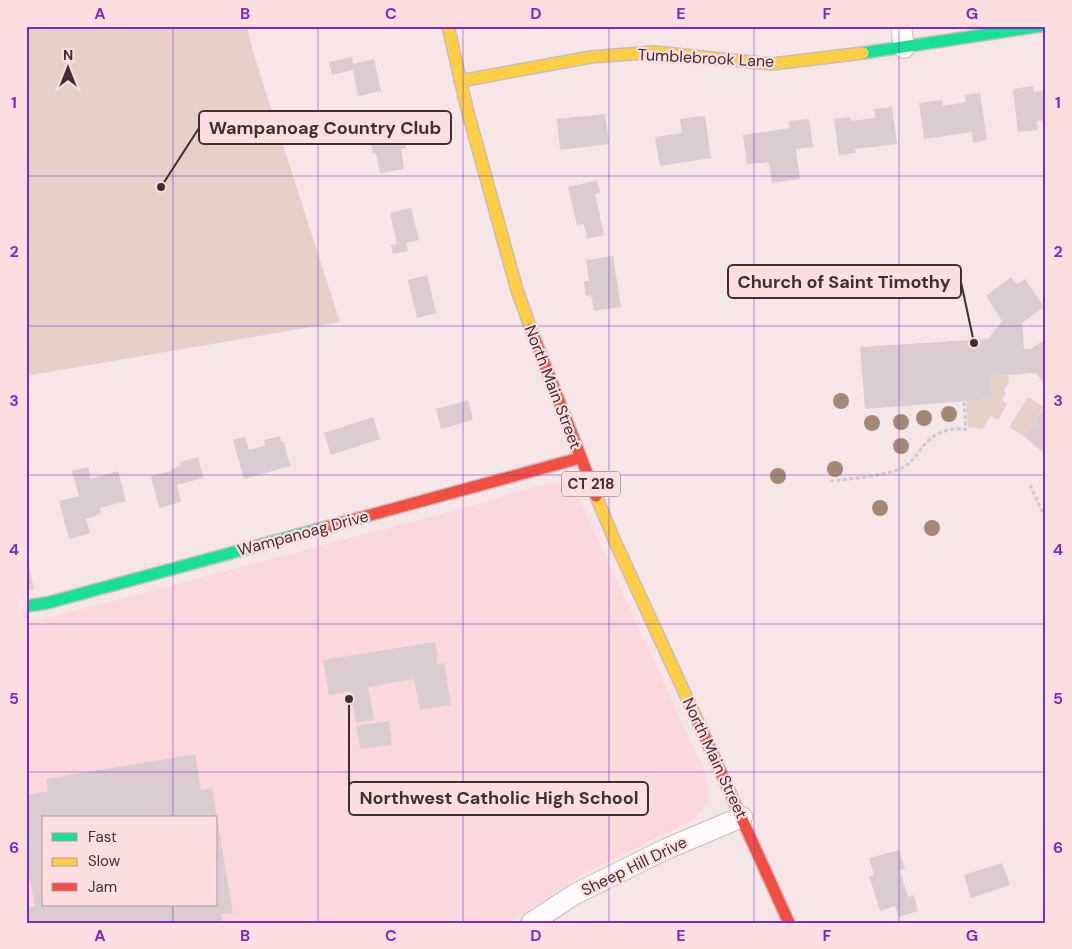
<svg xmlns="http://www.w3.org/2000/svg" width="1072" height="949" font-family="'DM Sans',sans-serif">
  <rect width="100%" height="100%" fill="#f7e6e8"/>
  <path fill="#fbd8dd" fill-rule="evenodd" d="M559,483L576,491L707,777L708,803L692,821L580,876L509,923H26V622L52,617L475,505L532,487ZM44,818H216V905H44Z"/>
  <path fill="#e6d1c8" d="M26,26H247L253,52L340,322L26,376Z
    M1008,375L1009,382L1004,391L1006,393L1002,400L1007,404L998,420L991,416L983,429L968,427L966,401L992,399L991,376Z
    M1028,397L1044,407L1025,437L1009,427Z
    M26,548L34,590L26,591Z"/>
  <path fill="#daccd0" d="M352,57L353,64L374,59L381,91L358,96L353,70L332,75L329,62Z
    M1033,86L1034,92L1046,90V120L1037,121L1038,130L1018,132L1013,89Z
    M980,93L987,140L973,143L972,132L924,139L919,103L942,100L943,106L966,102L965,95Z
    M892,107L897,144L855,149L856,153L839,155L834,119L850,117L851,121L875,118L874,109Z
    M605,114L609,144L560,150L557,119Z
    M703,116L705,117L711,158L660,166L655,137L682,133L680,119Z
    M809,119L813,147L796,149L800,179L772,183L769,162L747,164L743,135L790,128L789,121Z
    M402,125L406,148L401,149L404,169L380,173L376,153L373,154L369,131Z
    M597,180L600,193L595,194L604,235L587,239L584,224L577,225L568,187Z
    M411,208L419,240L406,243L408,251L393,254L391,245L397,244L390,213Z
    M613,256L621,307L594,311L591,295L586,296L584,281H589L586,260Z
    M427,275L436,313L417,318L408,280Z
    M1011,277L1017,284L1025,279L1044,307L1022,323L1024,349H1031L1046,339V386L1036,373L991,376L992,399L865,409L860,347L988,339L1002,321L986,296Z
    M468,400L473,420L441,429L436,409Z
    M1046,405V455L1025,437Z
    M373,417L380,439L331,455L324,433Z
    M280,436L281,441L284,442L290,466L244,479L233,440L245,437L249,450L265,446L264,440Z
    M198,457L203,478L177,485L181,502L159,508L151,476L171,471L172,469L181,466L180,462Z
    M88,467L91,479L118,471L126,501L100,508L101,514L86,519L90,533L69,539L59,501L79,496L72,471Z
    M435,642L438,657H436L437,664L444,663L451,705L420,710L414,679L368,687L374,720L356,723L351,691L329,695L323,660Z
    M389,721L392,745L360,749L356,726Z
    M195,754L201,790L212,788L217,818H44V905H216L217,818L233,913L221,914L223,923H26V908L35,906L26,858V795L48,791L46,779Z
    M899,850L905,869L900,871L908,897L914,895L918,911L898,917L895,906L880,911L869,876L874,875L869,858Z
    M1002,863L1010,885L971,898L964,875Z"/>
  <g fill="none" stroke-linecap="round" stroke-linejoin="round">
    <defs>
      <path id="street" d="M901,26L904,48
        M531,923L575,894L666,849L742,817"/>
      <path id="fast" d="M863,53L1041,26
        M26,606L47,603L330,526"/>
      <path id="slow" d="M448,26L467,109L517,290L531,329
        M460,81L591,57L654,52L772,64L863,53
        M596,496L617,546L699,724"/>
      <path id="jam" d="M531,329L596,496
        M330,526L580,458
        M699,724L789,923"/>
    </defs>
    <use href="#street" stroke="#cabbbd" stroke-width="22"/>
    <use href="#fast" stroke="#cabbbd" stroke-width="14"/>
    <use href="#slow" stroke="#cabbbd" stroke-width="14"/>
    <use href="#jam" stroke="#cabbbd" stroke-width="14"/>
    <path stroke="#cfcacb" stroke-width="3" stroke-dasharray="4 2.5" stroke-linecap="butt" d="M964,402L966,429
      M830,481C850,479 884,476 902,468C911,463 915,457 921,449C932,433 950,426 968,430
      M1030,485L1046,519"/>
    <use href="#street" stroke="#fefbfc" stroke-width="20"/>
    <use href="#fast" stroke="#16e098" stroke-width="11"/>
    <use href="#slow" stroke="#ffcf43" stroke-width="11"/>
    <use href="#jam" stroke="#f24e42" stroke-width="11"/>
  </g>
  <g fill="#a58775">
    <circle cx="841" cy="401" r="8"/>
    <circle cx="949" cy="414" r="8"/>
    <circle cx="924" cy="418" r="8"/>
    <circle cx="901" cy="422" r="8"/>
    <circle cx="872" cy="423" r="8"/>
    <circle cx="901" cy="446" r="8"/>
    <circle cx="835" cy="469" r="8"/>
    <circle cx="778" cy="476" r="8"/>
    <circle cx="880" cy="508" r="8"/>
    <circle cx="932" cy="528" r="8"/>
  </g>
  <path fill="none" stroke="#7b2cbf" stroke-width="1" stroke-opacity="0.55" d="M173,26V818M318,26V923M463,26V923M609,26V923M754,26V923M899,26V923M26,176H1046M26,326H1046M26,475H1046M26,624H1046M26,772H1046M173,905V923"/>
  <g text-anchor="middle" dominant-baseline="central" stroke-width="4.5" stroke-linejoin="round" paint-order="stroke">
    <rect fill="#ffdee2" stroke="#796466" stroke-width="1" x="562" y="471.5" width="58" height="25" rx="4"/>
    <g font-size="15" font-weight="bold" fill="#3f2f31">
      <text x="591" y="484">CT 218</text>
    </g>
    <g font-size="16" fill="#3f2f31" stroke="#ffdee2">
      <text transform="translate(706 58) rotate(3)">Tumblebrook Lane</text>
      <text transform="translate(553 387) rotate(69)">North Main Street</text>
      <text transform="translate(303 533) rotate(-15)">Wampanoag Drive</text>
      <text transform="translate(715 758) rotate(65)">North Main Street</text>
      <text transform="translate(634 866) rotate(-26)">Sheep Hill Drive</text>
    </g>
  </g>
  <path fill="none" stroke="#3f2f31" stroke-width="2" d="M161 187L199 128M974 343L961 282M349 699L349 798"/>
  <g fill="#3f2f31" stroke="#ffdee2" stroke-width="2">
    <circle cx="161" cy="187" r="5"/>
    <circle cx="974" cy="343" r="5"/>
    <circle cx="349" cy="699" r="5"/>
  </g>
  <g fill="#ffdee2" stroke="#3f2f31" stroke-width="2">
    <rect x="199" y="111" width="252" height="33" rx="5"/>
    <rect x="728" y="265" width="233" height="33" rx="5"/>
    <rect x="349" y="782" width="299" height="33" rx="5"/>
  </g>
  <g font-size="18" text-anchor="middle" font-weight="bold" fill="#3f2f31">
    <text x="325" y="134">Wampanoag Country Club</text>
    <text x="844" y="288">Church of Saint Timothy</text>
    <text x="499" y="804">Northwest Catholic High School</text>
  </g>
  <rect width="1072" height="949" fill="none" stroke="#ffdee2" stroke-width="55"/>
  <rect x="42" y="816" width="175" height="90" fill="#ffdee2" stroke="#b2989b"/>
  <rect x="52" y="833" width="25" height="8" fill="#16e098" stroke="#b2989b"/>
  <text x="88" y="842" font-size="15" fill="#3f2f31">Fast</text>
  <rect x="52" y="858" width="25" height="8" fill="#ffcf43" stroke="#b2989b"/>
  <text x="88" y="866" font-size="15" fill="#3f2f31">Slow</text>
  <rect x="52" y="883" width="25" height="8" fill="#f24e42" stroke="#b2989b"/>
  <text x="88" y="892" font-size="15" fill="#3f2f31">Jam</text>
  <g transform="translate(68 68)" stroke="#ffdee2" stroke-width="4" paint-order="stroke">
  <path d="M0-4L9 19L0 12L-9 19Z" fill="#3f2f31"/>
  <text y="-8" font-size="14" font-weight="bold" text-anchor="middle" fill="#3f2f31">N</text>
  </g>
  <rect x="28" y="28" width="1016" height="894" fill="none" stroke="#7b2cbf" stroke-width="2"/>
  <g font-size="16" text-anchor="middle" font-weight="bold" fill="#7b2cbf">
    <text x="100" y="19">A</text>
    <text x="245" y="19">B</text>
    <text x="391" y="19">C</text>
    <text x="536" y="19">D</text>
    <text x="681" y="19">E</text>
    <text x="827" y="19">F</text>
    <text x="972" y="19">G</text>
    <text x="14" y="108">1</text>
    <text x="1058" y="108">1</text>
    <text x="14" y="257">2</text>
    <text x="1058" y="257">2</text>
    <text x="14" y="406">3</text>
    <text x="1058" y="406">3</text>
    <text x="14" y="555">4</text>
    <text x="1058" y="555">4</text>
    <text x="14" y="704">5</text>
    <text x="1058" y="704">5</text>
    <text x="14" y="853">6</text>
    <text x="1058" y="853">6</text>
    <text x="100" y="941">A</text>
    <text x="245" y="941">B</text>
    <text x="391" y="941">C</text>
    <text x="536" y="941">D</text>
    <text x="681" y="941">E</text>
    <text x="827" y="941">F</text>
    <text x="972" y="941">G</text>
  </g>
</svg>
